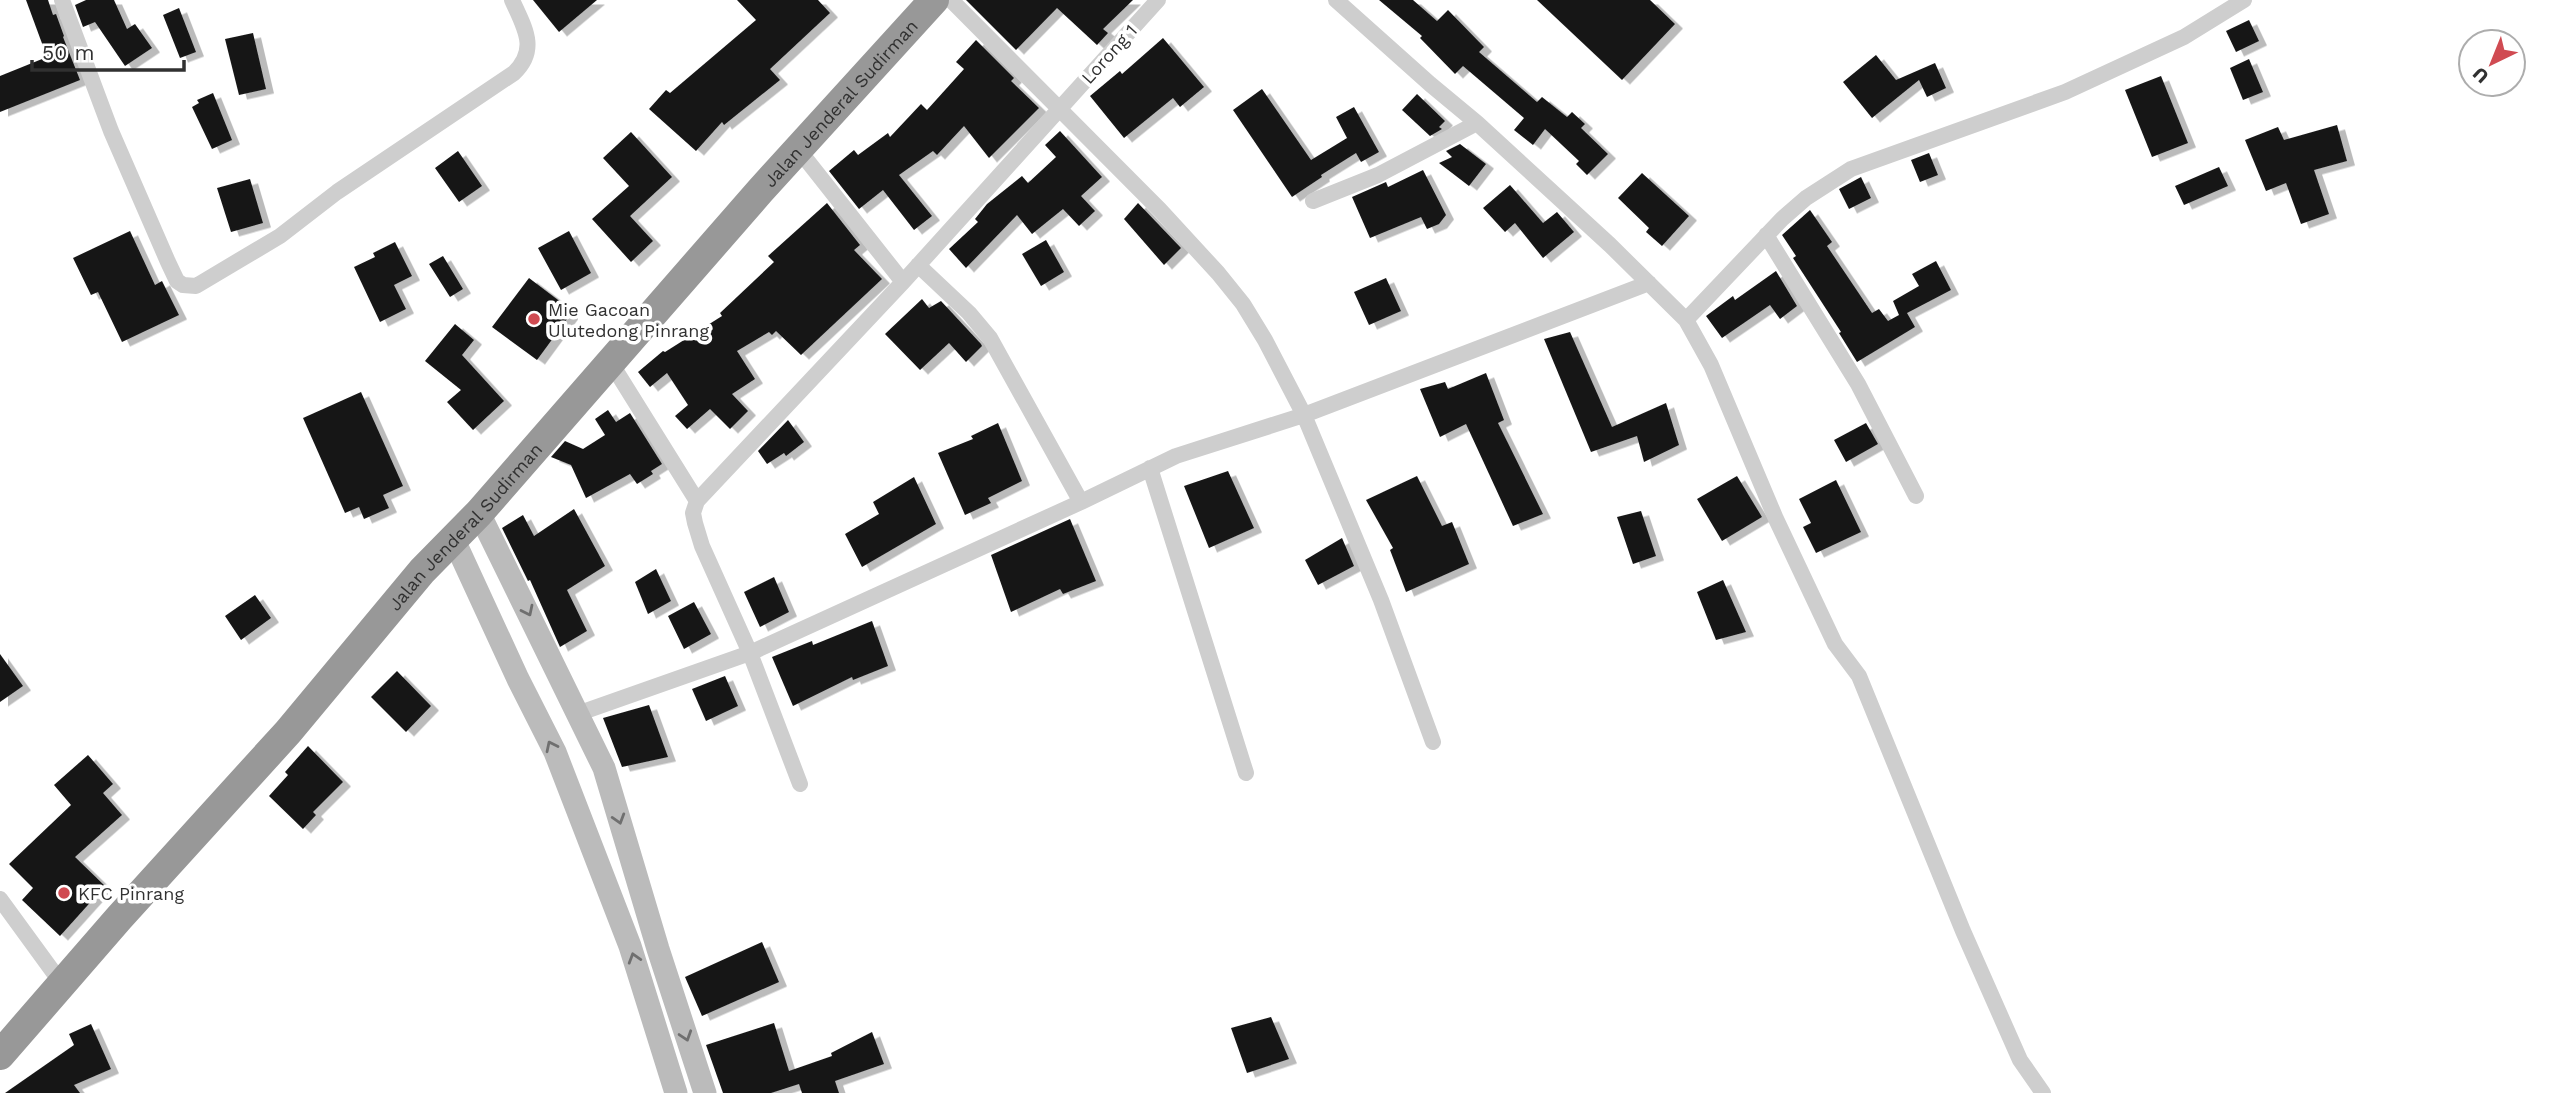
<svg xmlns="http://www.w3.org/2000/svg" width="2555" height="1093" font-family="'Work Sans',sans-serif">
  <defs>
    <filter id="shadow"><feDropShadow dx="8" dy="4.5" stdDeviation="0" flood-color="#0004"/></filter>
  </defs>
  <rect width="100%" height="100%" fill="#fff"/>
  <path fill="#181818" filter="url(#shadow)" d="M26,0H48L53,15L56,14L64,36L63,37L80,80L0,112V76L47,57Z
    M86,0H114L127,29L135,24L152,48L125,66L95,22L83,27L75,5Z
    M533,0H597L559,32Z
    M737,0H818L830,13L770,69L780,80L724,125L722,122L696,151L649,109L666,90L670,93L756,20Z
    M966,0H1133L1103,29L1108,33L1097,45L1057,8L1016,50Z
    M1379,0H1413L1437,21L1448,10L1484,47L1479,52L1537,102L1542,97L1567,117L1572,112L1585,124L1581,128L1608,154L1587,175L1576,164L1579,161L1545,129L1533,145L1514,130L1524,118L1463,66L1455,74L1420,38L1422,36Z
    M1537,0H1650L1675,24L1622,80Z
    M179,8L196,52L180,58L163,15Z
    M2249,20L2259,41L2236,52L2226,31Z
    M253,33L266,89L239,95L225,39Z
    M1163,38L1204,87L1180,107L1173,98L1124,138L1090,96L1120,71L1122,74Z
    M976,40L1014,78L1011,81L1039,108L989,158L964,126L937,155L933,151L899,175L932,216L914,230L883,190L859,209L829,171L854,150L858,155L888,133L890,137L921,104L927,110L964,69L956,62Z
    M1876,55L1896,80L1935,63L1946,88L1927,97L1919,80L1872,118L1843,82Z
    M2249,59L2263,92L2243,100L2230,68Z
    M2161,76L2188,143L2152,157L2125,90Z
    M1262,89L1311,160L1347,138L1336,117L1354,107L1379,152L1361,162L1356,153L1321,175L1322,177L1292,197L1233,110Z
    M213,93L232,140L212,149L192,107L199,103L197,100Z
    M1417,94L1445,121L1439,127L1442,129L1430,136L1402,110Z
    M2337,125L2347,161L2314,170L2329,214L2301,224L2286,183L2266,191L2245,140L2278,127L2284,140Z
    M1060,131L1102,177L1081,196L1095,211L1079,226L1063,209L1032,234L1017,215L966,268L949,249L978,222L975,219L987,204L1022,176L1028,183L1056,157L1045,145Z
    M631,132L672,177L630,216L653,241L631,262L592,219L629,186L603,158Z
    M1460,144L1486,164L1469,186L1439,163L1452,157L1446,151Z
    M458,151L482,186L459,202L435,168Z
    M1929,153L1938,175L1920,182L1911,160Z
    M2219,167L2228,186L2184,205L2175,186Z
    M1423,170L1446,215L1439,224L1427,229L1421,217L1370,238L1352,197L1386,182L1388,187Z
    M1642,173L1689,216L1662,246L1646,232L1649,228L1618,198Z
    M1861,177L1871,198L1849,209L1839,189Z
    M250,179L263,223L231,232L217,188Z
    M1510,185L1543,223L1557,212L1574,232L1543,258L1515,223L1505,232L1483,208Z
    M827,203L860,245L854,250L882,279L801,355L776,331L772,335L769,332L737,351L755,379L732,394L748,411L730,429L710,409L687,429L675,416L688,405L667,373L650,387L638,372L663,351L665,352L722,316L720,313L774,262L768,256Z
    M1138,203L1181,248L1164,265L1124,219Z
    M1810,210L1832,242L1827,246L1872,313L1879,309L1888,321L1899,315L1893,301L1919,286L1912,274L1936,261L1951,290L1907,313L1915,327L1857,362L1839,333L1841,332L1793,258L1796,256L1782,235Z
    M130,231L155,285L162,281L179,315L122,342L98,292L91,295L73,258Z
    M569,231L591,273L561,290L538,248Z
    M1046,240L1064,272L1041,286L1022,254Z
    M395,242L412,276L394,285L406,309L380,322L354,267L375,257L373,253Z
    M443,256L463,289L450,297L429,264Z
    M1776,271L1797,306L1780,319L1770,305L1722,338L1706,316L1733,296L1735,300Z
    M529,278L570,309V315L537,360L492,327Z
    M1386,278L1401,311L1369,325L1354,292Z
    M922,299L929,308L941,301L981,344L982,346L966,362L949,343L920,370L885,334Z
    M455,324L474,340L462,355L504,401L473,430L447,402L461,390L425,361Z
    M1570,332L1612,427L1666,403L1679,445L1644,462L1637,436L1591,452L1544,339Z
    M1486,373L1504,420L1498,423L1543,514L1513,526L1466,424L1440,437L1420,389L1445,382L1448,389Z
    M361,392L403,486L383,495L389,508L364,519L359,507L345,513L303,418Z
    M608,410L616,422L630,413L662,464L651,471L653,474L637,484L630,474L586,498L571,465L551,457L565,441L583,449L605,435L595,419Z
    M788,420L804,442L786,456L784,453L767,464L758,451Z
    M998,423L1022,481L988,498L991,503L965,515L938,453L973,439L971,436Z
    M1866,423L1878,444L1846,462L1834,440Z
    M1228,471L1254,528L1209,548L1184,486Z
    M1417,476L1442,526L1452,522L1469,564L1406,592L1390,550L1393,548L1366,500Z
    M1737,476L1762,517L1722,541L1697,499Z
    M914,477L936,524L862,567L845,534L879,514L873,502Z
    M1836,480L1861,532L1816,553L1803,527L1811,523L1799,499Z
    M574,509L605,566L567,590L587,631L560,647L530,580L528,581L502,528L523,515L534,536Z
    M1641,511L1656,556L1633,564L1617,517Z
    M1070,519L1096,581L1063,594L1060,589L1011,612L991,555Z
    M1342,538L1354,566L1318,585L1305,560Z
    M656,569L671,601L648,614L635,582Z
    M774,577L789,612L760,627L744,592Z
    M1723,580L1746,632L1716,640L1697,592Z
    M255,595L271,618L241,640L225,616Z
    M694,602L711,634L684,649L668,616Z
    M872,621L888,666L853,680L852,677L793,706L772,657L812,641L813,645Z
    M0,654L23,686L0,702Z
    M397,671L431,706L406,732L371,697Z
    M725,676L738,706L706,721L692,689Z
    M649,705L668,757L622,767L603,718Z
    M308,746L343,782L313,812L316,815L303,829L269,796L288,775L285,772Z
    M88,755L113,784L103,793L122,815L75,857L105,886L60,936L22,900L33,888L9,864L71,805L54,785Z
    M762,942L779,982L702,1016L685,977Z
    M1271,1017L1289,1059L1247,1073L1231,1028Z
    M774,1023L789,1071L832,1056L831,1053L872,1032L884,1064L835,1081L839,1093H802L799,1084L771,1093H723L706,1045Z
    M91,1024L111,1069L74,1085L80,1093H5L74,1045L69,1034Z"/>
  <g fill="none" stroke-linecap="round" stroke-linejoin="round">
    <path stroke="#cecece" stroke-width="16" d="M62,0L111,131L168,262L177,281L183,285L196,286L280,236L337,192L514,73C539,49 524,27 512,0
      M1336,0L1430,84L1477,123L1610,245L1686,320L1711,365L1776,519L1835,644L1859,676L1963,931L2020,1060L2043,1093
      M798,149L903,282
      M1313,201L1378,175L1477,123
      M1766,235L1858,384L1916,496
      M918,265L969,313L990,338L1081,502
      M1686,320L1782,219L1806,198L1851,169L2065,92L2184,37L2244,0
      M611,363L697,501
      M1150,468L1246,773
      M577,714L750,653L702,546L695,523L693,513L697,501L903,282L1158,0
      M1433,742L1381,600L1304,415L1649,283
      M800,784L750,653L1081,502L1176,456L1304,415L1265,340L1243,304L1218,273L1160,210L951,0
      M0,899L62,984"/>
    <path stroke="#bbb" stroke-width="23" d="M479,513L604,768L658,949L705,1093
      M453,538L518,679L555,752L630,946L676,1093"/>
    <path stroke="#989898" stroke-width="30" id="s1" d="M0,1055L119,918L288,732L422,571L479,513L760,191L934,0"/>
  </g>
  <defs><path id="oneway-chevron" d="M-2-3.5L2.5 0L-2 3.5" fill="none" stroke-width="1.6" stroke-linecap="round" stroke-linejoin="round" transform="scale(1.75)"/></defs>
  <g stroke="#6f6f6f">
    <use href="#oneway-chevron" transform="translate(528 611) rotate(64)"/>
    <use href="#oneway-chevron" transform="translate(551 746) rotate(-116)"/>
    <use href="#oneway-chevron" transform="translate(619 819) rotate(73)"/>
    <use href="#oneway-chevron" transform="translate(634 958) rotate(-107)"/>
    <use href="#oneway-chevron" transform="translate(686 1036) rotate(72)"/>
  </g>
  <g fill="#d04b52" stroke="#fff" stroke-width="2.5">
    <circle cx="534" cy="319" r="7"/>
    <circle cx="64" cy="893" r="7"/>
  </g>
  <g text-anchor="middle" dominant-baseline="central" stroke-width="7" stroke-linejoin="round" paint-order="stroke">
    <g font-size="18" fill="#313131" stroke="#fff">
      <text transform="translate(1109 54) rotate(-48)">Lorong 1</text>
      <text stroke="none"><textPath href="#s1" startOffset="1270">Jalan Jenderal Sudirman</textPath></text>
      <text stroke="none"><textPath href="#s1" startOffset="704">Jalan Jenderal Sudirman</textPath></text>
    </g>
    <g font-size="18" fill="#313131" stroke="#fff" text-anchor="start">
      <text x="548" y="309">Mie Gacoan<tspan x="548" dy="21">Ulutedong Pinrang</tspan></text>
      <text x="78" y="893">KFC Pinrang</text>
    </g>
  </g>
  <g transform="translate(2492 63) rotate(223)"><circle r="33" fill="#ffffff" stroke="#adadad" stroke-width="2"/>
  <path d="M0-5L12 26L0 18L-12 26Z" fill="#d04b52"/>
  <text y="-10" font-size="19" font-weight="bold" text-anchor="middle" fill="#313131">U</text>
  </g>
  <path d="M32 60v10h152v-10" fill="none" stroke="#313131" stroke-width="3.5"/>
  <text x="42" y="60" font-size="21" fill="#313131" stroke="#ffffff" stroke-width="5" paint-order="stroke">50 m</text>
</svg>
